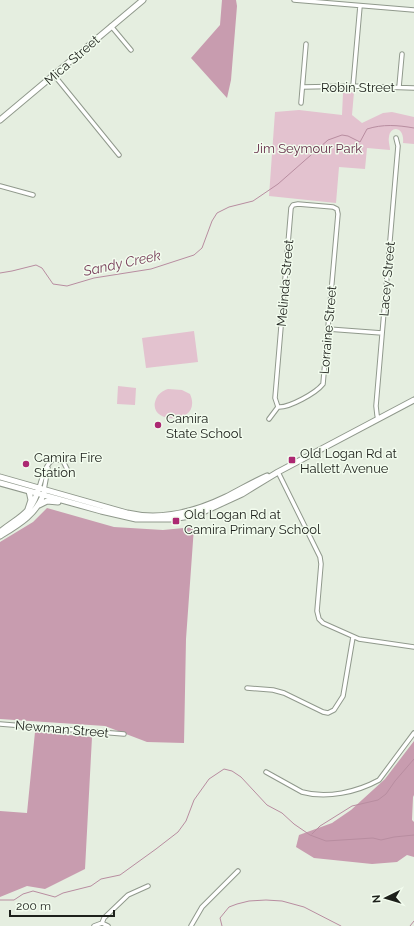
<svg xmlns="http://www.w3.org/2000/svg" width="414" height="926" font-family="Raleway,sans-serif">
  <rect width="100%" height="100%" fill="#e5eee0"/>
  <path fill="#e3c2cf" d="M354,92L352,115L362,123L383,113L392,112L414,117V144L403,143C405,126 390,125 389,137C388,141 390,146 390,150L367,148L365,169L339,167L336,203L269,196L275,112L299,110L342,115L343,93Z
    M194,331L198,362L146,368L142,338Z
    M118,386L136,388L135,405L117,404Z
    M168,389L182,390L190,394C204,426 145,425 156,399C158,394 162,391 168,389Z"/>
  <path fill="#c89caf" d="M222,0H236L237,6L231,80L227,98L191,58L220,25Z
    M47,508L114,527L163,530L194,527L186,639L184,743L147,742L105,726L0,719V542L33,522Z
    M35,732L92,737L85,869L45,889L27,886L0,897V811L27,813Z
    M414,741V795L413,797L412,820L414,822V857L407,855L397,862L372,864L314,858L296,847L299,835L332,823L351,810L385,779Z"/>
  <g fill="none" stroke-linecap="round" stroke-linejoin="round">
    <path stroke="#b88da0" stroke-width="1" d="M0,273L12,271L36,265L42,268L53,284L67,286L94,278L151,269L194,255L202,248L212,221L217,213L229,207L253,201L278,184L328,140L342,135L348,136L360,142L367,129C383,124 397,125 414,128
      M312,834L320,826L352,806L378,800L386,794L395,781L414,759
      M0,900H14L23,894L33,891L55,897L63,893L91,886L101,879L120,875L156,849L178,832L186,821L194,800L209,779L224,769L232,771L241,777L267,805L282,813L294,824L310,835L326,841L373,838L381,840L394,837L414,835
      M222,926L220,918L229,907L237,904L249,901L266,900L282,901L304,907L341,926
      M410,926L414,921"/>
    <defs>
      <path id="street" d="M294,0L414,10
        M111,26L131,50
        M54,75L119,155
        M353,86L360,6
        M303,87L353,86L414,88
        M399,87L402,54
        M301,103L306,44
        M0,186L33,195
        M328,329L382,333
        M269,419L278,407C289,408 316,393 323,384L338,214L337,209L333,207L298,204L293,205L291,208L275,398L278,407
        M378,419L377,415L376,406L398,146L396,138
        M278,472L320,557L321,564L317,611L319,619L323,623L359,639L414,647
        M39,488C42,479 45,464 54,459L63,461L68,471
        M44,490L48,468
        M247,688L273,690L284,693L323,712L328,713L334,710L343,696L353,637
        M0,724L124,734
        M266,772L302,792C327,799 357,792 379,780L414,733
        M102,923L104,918L128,895L148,886
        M94,926L102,923L108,926
        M191,926L202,907L238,871"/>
      <path id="secondary" d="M0,120L143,0
        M0,477L127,513C161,521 195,512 226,497C240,490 253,482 267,476
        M0,483L101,511L136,519H170L184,517L203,512L242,494L278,472L414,400
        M39,505L47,501L58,502
        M28,509L31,500L29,491
        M0,532C18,517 31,515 38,490
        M0,536C18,525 37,514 44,493"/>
    </defs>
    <use href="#street" stroke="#90998c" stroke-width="5.5"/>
    <use href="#secondary" stroke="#90998c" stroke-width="7"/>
    <use href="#street" stroke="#fff" stroke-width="3.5"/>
    <use href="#secondary" stroke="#fff" stroke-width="5"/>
  </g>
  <g fill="#ac2872" stroke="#f2fcee" stroke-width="1.5">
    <circle cx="158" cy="425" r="4"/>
    <rect x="288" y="456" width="8" height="8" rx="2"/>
    <circle cx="26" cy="464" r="4"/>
    <rect x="172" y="517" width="8" height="8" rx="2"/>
  </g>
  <g text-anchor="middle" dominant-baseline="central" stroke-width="3" stroke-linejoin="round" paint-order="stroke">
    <g font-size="13" fill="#1d201b" stroke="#f2fcee">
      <text transform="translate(72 60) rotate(-41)">Mica Street</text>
      <text x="358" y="87">Robin Street</text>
      <text transform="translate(387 279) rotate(-85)">Lacey Street</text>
      <text transform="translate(285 283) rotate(-85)">Melinda Street</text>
      <text transform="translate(328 330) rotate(-85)">Lorraine Street</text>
      <text transform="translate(62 729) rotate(5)">Newman Street</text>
    </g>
    <g font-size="13" fill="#672f4b" stroke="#f2fcee">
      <text x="308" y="148">Jim Seymour Park</text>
    </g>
    <g font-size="13" fill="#1d201b" stroke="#f2fcee" text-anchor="start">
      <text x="166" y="418">Camira<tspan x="166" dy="15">State School</tspan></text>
      <text x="300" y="453">Old Logan Rd at<tspan x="300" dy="15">Hallett Avenue</tspan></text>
      <text x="34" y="457">Camira Fire<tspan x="34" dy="15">Station</tspan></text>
      <text x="184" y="514">Old Logan Rd at<tspan x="184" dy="15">Camira Primary School</tspan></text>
    </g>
    <g font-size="14" font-style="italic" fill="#793f5b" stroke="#f2fcee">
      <text transform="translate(122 263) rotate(-12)">Sandy Creek</text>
    </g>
  </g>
  <g transform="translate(386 898) rotate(265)" stroke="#f2fcee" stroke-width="3" paint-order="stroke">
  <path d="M0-3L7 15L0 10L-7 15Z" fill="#1d201b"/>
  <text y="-6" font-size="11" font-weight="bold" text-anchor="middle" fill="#1d201b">N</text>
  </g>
  <path d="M10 910v6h104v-6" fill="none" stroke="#1d201b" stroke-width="2"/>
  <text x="16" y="910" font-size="12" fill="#1d201b" stroke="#f2fcee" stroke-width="3" paint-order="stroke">200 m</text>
</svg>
